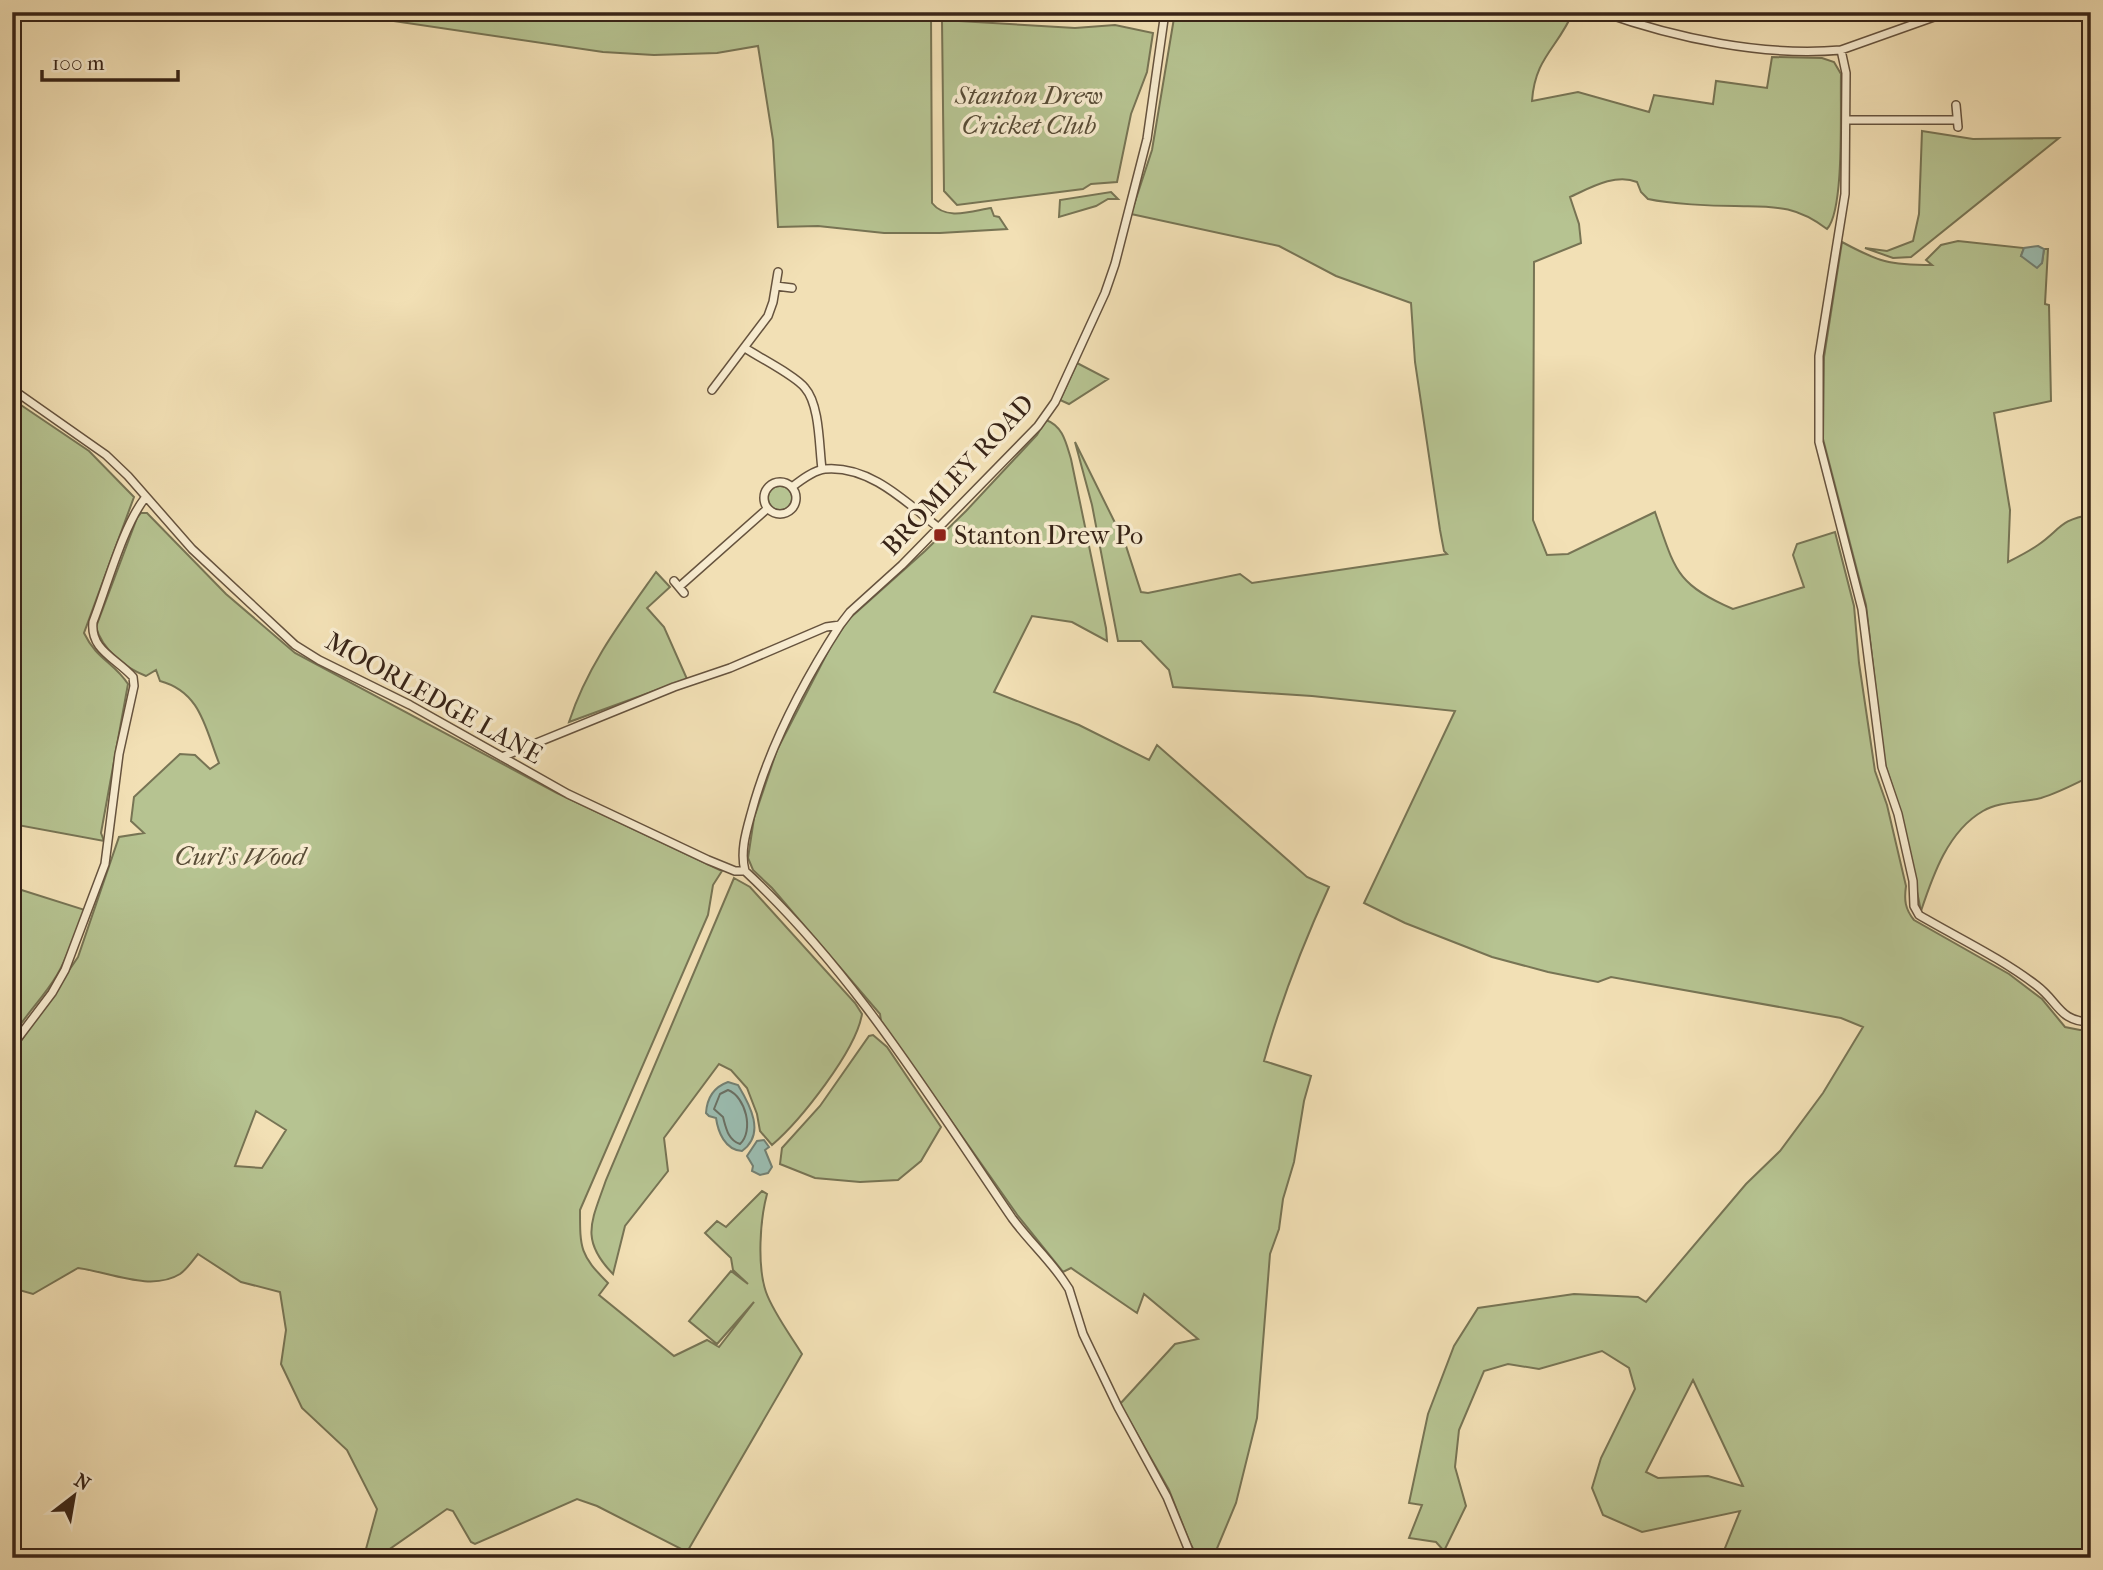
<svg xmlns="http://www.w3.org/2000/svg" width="2103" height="1570" font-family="'IM FELL French Canon',serif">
  <rect width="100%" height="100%" fill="#f2e0b5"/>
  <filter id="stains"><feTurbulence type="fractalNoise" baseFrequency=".00286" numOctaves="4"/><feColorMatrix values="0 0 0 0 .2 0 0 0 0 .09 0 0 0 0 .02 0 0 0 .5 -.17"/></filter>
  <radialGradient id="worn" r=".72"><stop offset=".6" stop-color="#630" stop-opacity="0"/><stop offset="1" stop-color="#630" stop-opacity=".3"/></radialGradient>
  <path fill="#b6c391" stroke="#777454" stroke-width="2" fill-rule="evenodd" d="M333,12H931L932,203C946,221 972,211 991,208L994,216L999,217L1007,229L940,233H884L818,226L778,227L773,140L758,46L717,53L654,55L603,52Z
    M1175,12H1573C1558,48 1535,57 1532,101L1578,92L1649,112L1654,95L1713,104L1716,81L1767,88L1772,57L1822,58L1834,62L1841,74C1840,105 1845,210 1827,229C1794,204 1773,207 1735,206C1711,206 1671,204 1648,199L1641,192L1637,182C1615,173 1590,188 1570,197L1579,224L1581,243L1534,262L1533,520L1547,555L1568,554L1655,512C1675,569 1675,584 1733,609L1804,587L1793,555L1797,544L1835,532L1854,606L1859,663L1875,771L1887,805L1906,886C1904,900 1905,909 1914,920L2009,974L2042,999L2065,1027L2080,1030L2091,1029V1558H1721L1740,1511L1642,1532L1603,1515L1592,1488L1601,1458L1635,1389L1629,1368L1602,1351L1539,1369L1508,1364L1484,1371L1459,1430L1455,1467L1466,1506L1444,1551L1436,1542L1409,1538L1422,1505L1409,1503L1428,1414L1454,1346L1478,1308L1574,1294L1638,1297L1646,1302L1746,1184L1780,1151L1823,1093L1863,1027L1841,1018L1611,977L1598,982L1548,972L1492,957L1405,923L1364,903L1455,711L1312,696L1173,687L1169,670L1141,641H1118L1092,505L1075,442L1125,543L1141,592L1148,593L1240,574L1252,583L1447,554L1444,551L1440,530L1415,362L1411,303L1336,276L1279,246L1131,214L1152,150ZM1693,1380L1743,1486H1742L1708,1476L1658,1478L1646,1472Z
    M942,20L1075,28L1115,25L1153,33L1147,72L1131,114L1117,182L1091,184L1083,189L957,205L944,191Z
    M1922,131L1973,139L2059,138L1911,257L1893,258L1865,248L1887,251L1913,241L1919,214Z
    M1111,192L1118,199H1108L1096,206L1059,217L1060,200Z
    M1958,241L2024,248L2021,256L2042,263L2044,249H2048L2045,304L2049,305L2051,401L1994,413L2010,510L2008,562C2018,557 2028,552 2038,545C2060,530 2060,519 2091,515V776C2075,784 2058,793 2041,798C2022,803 2000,801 1983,811C1948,831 1933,875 1921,911L1900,810L1884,761L1866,605L1823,439L1824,357L1842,242C1879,262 1889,265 1932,265L1926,260L1941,245Z
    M1077,363L1108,379L1069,404L1060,400Z
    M12,399L89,451L134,497L84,633C97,660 114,662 128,684L101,833L104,841L12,824Z
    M1046,420C1063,426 1066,443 1071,459L1106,628L1107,641L1072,622L1032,616L994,692L1079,725L1149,760L1157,745L1307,877L1329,887C1303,944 1281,1000 1264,1061L1311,1076L1304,1101L1294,1162L1283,1199L1279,1229L1270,1254L1257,1418L1236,1503L1213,1558H1198L1190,1543L1169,1490L1120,1404L1175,1344L1198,1339L1144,1294L1137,1313L1071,1268L1063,1272L1018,1216L881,1021L880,1014L772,888L753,870L748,858L754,818L777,750L834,640L850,618L925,551L966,511L1037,435Z
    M768 498a12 12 0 1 1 24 0a12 12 0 1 1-24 0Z
    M141,513H147L226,594L295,653L557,793L722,871L713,885L708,915L580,1210C580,1249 580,1255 608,1283L599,1295L674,1356L707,1340L719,1347L754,1302L717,1344L689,1321L731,1271L748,1284L733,1270L731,1258L705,1233L717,1221L726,1227L762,1191L767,1194C760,1220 757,1266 766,1292C773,1312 791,1336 802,1354L687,1552L597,1506L577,1499L475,1544L471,1542L453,1511L447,1509L387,1551L389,1558H353L366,1549L377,1509L347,1450L302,1408L281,1364L286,1330L280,1292L241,1282L198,1254C193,1260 187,1269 180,1274C151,1292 109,1272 78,1268L33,1294L12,1288V1054L78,957L119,837L144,833L131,821L134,797L180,754L195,755L210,769L219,763C205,728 201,692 160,681L156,670L146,676C125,668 102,649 96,627L137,518ZM256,1111L286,1130L262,1168L235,1166Z
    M656,572L670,587L647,608L664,627L687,679L569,722C587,666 622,620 656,572Z
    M734,878L750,887L855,1003L862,1014C856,1051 800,1121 772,1145L760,1131L757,1114L747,1088L731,1070L719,1064L664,1138L668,1171L625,1226L613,1274C579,1239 592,1221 606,1180Z
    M12,887L85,910C76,931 69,955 57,975C44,997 26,1014 12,1037Z
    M873,1035L887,1047L941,1127L921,1161L898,1180L860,1182L815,1178L780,1164L782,1148L820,1106L869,1036Z"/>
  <path fill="#9bbdb1" stroke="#738073" stroke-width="2" d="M2038,246L2044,249L2042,263L2037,268L2021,256L2024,248Z
    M728,1082L738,1085C750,1105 766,1134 742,1151C725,1150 718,1132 716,1118L709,1116L706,1113C707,1098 714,1087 728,1082Z
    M764,1140L769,1147L765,1150L772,1167L768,1173L760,1175L752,1171L753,1166L747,1156L757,1141Z"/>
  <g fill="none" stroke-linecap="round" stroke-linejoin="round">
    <path stroke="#6a7064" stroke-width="2" d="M728,1090C746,1097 754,1131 740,1144C728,1140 726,1128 723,1117L714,1109L720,1094Z"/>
    <defs>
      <path id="minor" d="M1602,12C1675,38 1764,57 1841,50L1948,12
        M2084,12L2091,16
        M1841,50L1846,73L1845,194L1819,356V442L1862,609L1882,767L1898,814L1913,881L1914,906L1919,915C1958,938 1999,957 2036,985C2059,1002 2059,1022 2091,1022
        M1956,105L1958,127
        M1847,120H1957
        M776,286L792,288
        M745,348C760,358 796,376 805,388C820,405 819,447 822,469
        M12,389L106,455L128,476L192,549L295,645L319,660L410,705L568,794L708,860L735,871H745
        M712,390L768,316L773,302L778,272
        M764 498a16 16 0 1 1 32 0a16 16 0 1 1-32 0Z
        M792,487C801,480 814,470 825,469C870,465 907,503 939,528
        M674,581L684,593
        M679,587L767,509
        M502,757L674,687L730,668L826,627L840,625L850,612L902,565L1038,426L1055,402L1105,293L1115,264L1147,139L1165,12
        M745,871C853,971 930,1098 1012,1218C1028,1240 1048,1258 1063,1280L1069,1289L1083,1334L1118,1407L1167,1497L1192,1558
        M745,871C740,852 746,832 751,814C769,746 802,684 840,625
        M12,1046L52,993L65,970L105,864L119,754L134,686L133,677C116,658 90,650 93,622C107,586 123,526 145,498"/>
    </defs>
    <use href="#minor" stroke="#66533e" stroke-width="10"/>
    <use href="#minor" stroke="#f7ebcf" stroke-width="7"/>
  </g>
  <rect fill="#8f2418" stroke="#f7ebcf" stroke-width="2.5" x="933" y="528" width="14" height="14" rx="3.5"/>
  <g text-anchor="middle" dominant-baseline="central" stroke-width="7" stroke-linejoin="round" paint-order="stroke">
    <g font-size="26" font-style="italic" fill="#584c36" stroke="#f7ebcf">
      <text x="1029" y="95">Stanton Drew<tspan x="1029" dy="30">Cricket Club</tspan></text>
      <text x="240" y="856">Curl's Wood</text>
    </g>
    <g font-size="26" fill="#382417" stroke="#f7ebcf">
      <text transform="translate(958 475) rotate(-47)">BROMLEY ROAD</text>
      <text transform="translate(434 698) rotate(29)">MOORLEDGE LANE</text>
    </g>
    <g font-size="26" fill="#382417" stroke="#f7ebcf" text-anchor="start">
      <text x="954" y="535">Stanton Drew Po</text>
    </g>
  </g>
  <rect width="2103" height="1570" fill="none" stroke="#f2e0b5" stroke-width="42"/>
  <rect x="14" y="14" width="2075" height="1542" fill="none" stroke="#382417" stroke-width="3.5"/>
  <rect x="21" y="21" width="2061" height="1528" fill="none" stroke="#382417" stroke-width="2"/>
  <g transform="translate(74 1496) rotate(31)" stroke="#f7ebcf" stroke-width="5" paint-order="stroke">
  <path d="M0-5L12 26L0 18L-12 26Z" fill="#382417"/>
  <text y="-10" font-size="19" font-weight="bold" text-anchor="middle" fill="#382417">N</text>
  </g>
  <path d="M42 70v10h136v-10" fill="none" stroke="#382417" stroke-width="3.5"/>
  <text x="52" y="70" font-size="21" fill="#382417" stroke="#f7ebcf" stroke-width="5" paint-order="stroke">100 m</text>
  <rect width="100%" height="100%" filter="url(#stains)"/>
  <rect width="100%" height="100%" fill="url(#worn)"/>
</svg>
